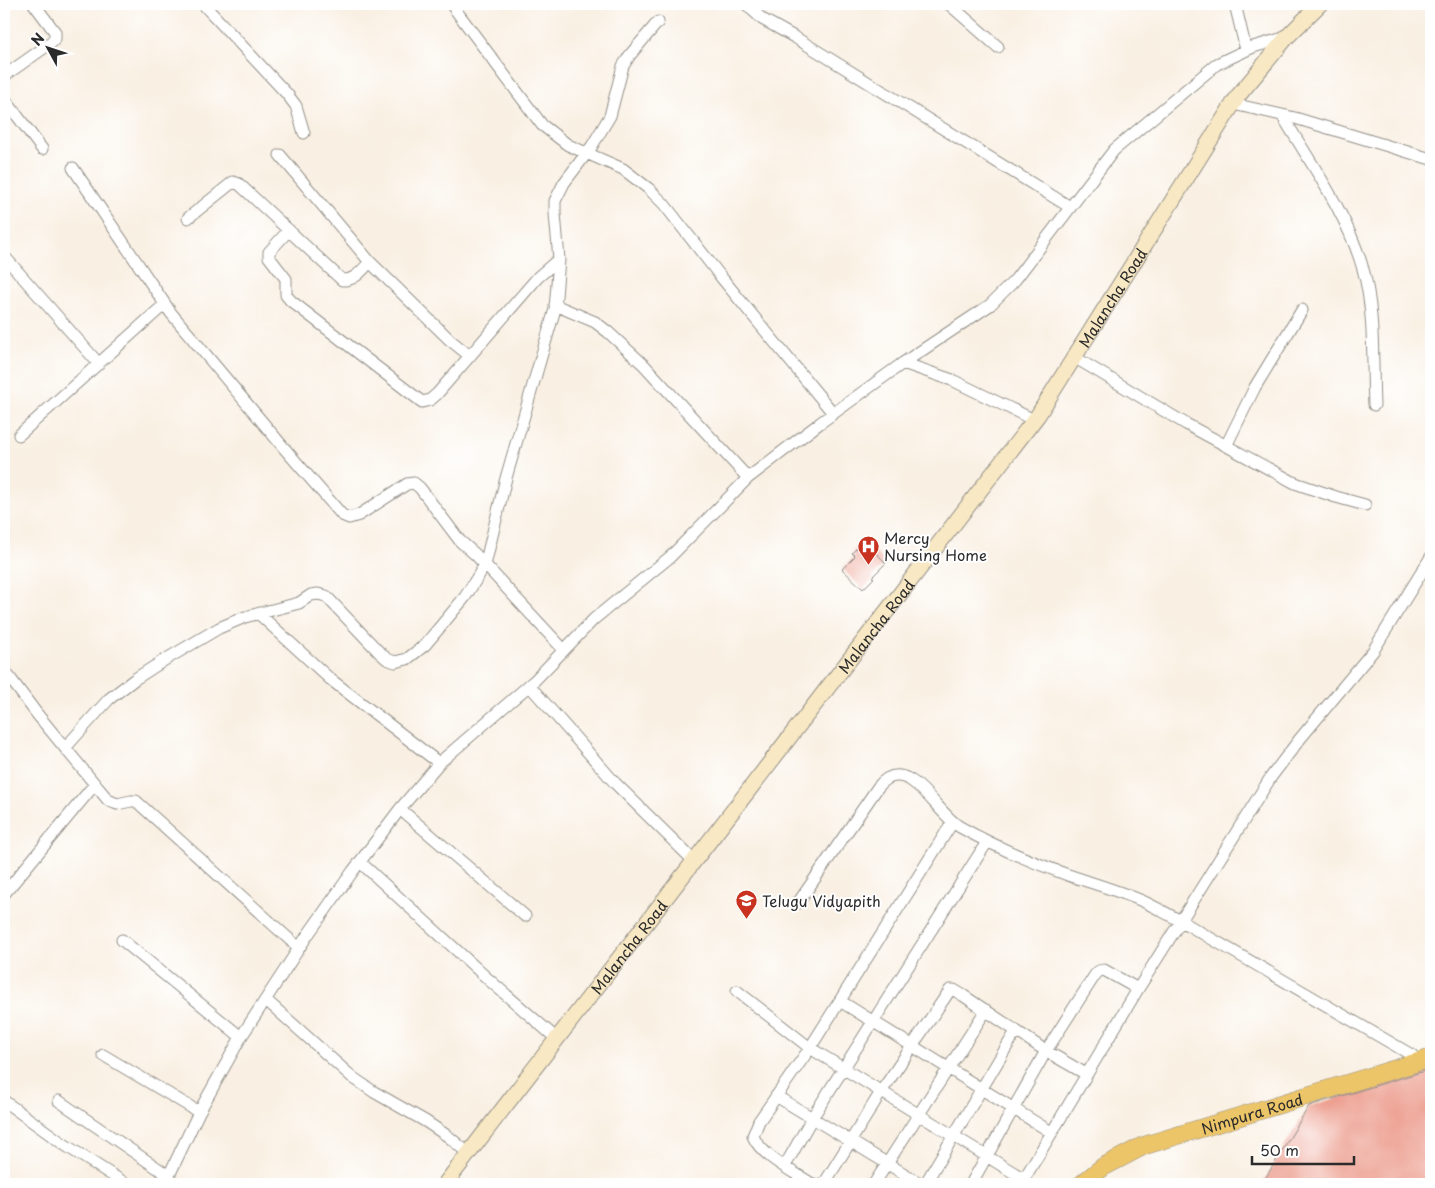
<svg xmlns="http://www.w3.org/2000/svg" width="1435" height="1188" font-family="'Playpen Sans',sans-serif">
  <rect width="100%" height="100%" fill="#fff"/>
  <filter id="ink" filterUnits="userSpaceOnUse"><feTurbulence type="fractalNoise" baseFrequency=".02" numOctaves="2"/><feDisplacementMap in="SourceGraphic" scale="10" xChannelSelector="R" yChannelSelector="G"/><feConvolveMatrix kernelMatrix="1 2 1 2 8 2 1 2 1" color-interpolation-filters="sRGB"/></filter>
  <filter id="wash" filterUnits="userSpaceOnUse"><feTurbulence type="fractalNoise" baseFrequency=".0096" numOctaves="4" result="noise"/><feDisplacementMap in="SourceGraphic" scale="20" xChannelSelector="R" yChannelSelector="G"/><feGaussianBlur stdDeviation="1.12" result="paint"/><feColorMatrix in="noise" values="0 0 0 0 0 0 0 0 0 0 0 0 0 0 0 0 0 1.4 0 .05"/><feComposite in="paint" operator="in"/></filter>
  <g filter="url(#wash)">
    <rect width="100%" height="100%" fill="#f9f0e3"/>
    <g id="blocks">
      <path fill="#eda092" d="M864,541L886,563L872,577L874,578L863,589L842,569L855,556L852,553Z
        M1431,1069V1184H1262L1309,1106Z"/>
    </g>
  </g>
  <g filter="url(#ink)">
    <use href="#blocks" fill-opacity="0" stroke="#928e87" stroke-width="1"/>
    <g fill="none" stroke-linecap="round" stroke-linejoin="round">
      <defs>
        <path id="street" d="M203,4L287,94L296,106L304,133
          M451,4L542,125L568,145L623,169L649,189L664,204L721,277L833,413
          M746,4L762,19L796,38L1070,207
          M949,4L998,47
          M1235,4L1246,50
          M4,76L51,43L55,39V32L34,4
          M4,98L42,149
          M1233,104L1295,118L1431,159
          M1282,115C1311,164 1347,213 1363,269C1375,311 1372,361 1374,405
          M280,155L370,262L450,340L470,356
          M73,168L171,313L284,448L342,515L349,518L359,515L407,484L414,483L420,488L460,541L476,555L564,650
          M188,218L233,182L239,184L342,280C355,281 362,270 370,262
          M289,230L269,252V257L286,279V295L291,301L422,402L430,400L437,394L538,277L559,259
          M4,256L99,364
          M555,305L595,322L608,332L644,365L748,478
          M1074,357L1186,424L1295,483L1336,497L1365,505
          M903,363L952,380L1034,420
          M19,435L165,304
          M1226,446L1255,387L1302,310
          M259,614L330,679L439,763
          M4,670L37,714L108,800L117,804L131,801H136L299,948
          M529,685L615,783L694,861
          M65,748L109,699L135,679L163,661L219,628L245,617L299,603L311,595L318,594L326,596L379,652L387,659L395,662L407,659L425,645L465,597L485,565L506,478L555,309L559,259L555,214V201L564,183L592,146L610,116L623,66L630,55L658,22
          M400,809L525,916
          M360,862L488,979L557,1039
          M4,894L95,784
          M798,903L878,787C908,751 935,813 960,827C994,846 1031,862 1068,875C1092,883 1116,890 1140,900C1154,906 1167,914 1181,921L1422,1061
          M122,940L241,1037
          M737,991L810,1048L1024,1179
          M266,1000L352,1077L374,1092L425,1121L449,1137L469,1154
          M840,1001L1051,1132
          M103,1055L199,1112
          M776,1096L921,1184
          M4,1101L62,1143L126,1184
          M59,1101L169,1176
          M785,1166L812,1118L987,842
          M165,1184L199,1112L241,1037L307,936L353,871L400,809L439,763L534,681L594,619L670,557L748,478L820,423L903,363L990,305L1015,280L1114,150L1217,64L1253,47L1287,37
          M812,1184C794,1172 761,1156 753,1136L759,1121L810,1048L952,823
          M824,1184L881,1092L950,990H954L964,996L1046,1051L1086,1074
          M874,1184L986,1010
          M925,1184L1016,1031
          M971,1184L1046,1051L1095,975L1099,971L1104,970L1138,989
          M1021,1184L1138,989L1271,777L1299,740L1373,651L1431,557"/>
        <g id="secondary">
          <path id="s1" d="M445,1184L1038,415L1238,96L1287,37L1320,4"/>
        </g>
        <g id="primary">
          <path id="s2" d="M1082,1184L1103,1167L1143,1146L1431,1058"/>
        </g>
      </defs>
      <use href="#street" stroke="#928e87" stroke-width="13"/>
      <use href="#secondary" stroke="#928e87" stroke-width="17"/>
      <use href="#primary" stroke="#928e87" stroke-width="19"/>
      <use href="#street" stroke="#fff" stroke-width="11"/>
      <use href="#secondary" stroke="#f8e8c3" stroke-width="15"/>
      <use href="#primary" stroke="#edc569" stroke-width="18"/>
    </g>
  </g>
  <defs>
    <symbol id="hospital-pin" viewBox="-11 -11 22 30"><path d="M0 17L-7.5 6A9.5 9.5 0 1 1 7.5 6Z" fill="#c8321e" stroke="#fff"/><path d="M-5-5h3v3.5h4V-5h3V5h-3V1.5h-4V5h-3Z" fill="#fff"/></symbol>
    <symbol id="school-pin" viewBox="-11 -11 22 30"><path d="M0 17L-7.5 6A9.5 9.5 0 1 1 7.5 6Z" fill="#c8321e" stroke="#fff"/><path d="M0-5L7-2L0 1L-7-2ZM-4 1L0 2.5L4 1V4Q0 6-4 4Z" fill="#fff"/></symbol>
  </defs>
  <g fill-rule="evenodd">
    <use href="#hospital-pin" x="856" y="534" width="25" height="34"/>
    <use href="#school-pin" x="734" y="888" width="25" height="34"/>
  </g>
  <g text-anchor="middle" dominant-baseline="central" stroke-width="4" stroke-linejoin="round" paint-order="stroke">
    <g font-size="15" fill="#2b2b2b" stroke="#fff">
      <text stroke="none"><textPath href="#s1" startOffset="1110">Malancha Road</textPath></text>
      <text stroke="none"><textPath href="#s1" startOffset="705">Malancha Road</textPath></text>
      <text stroke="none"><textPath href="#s1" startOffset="300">Malancha Road</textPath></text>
      <text stroke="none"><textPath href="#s2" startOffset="186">Nimpura Road</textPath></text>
    </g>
    <g font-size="15" fill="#2b2b2b" stroke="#fff" text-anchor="start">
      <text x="884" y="537">Mercy<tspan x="884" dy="17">Nursing Home</tspan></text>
      <text x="762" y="900">Telugu Vidyapith</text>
    </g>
  </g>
  <rect width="1435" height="1188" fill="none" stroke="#fff" stroke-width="20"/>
  <g transform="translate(48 48) rotate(310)" stroke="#ffffff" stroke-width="4" paint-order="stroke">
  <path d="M0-4L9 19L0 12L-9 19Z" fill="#2b2b2b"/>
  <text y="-8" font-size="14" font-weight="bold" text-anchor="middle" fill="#2b2b2b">N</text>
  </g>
  <path d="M1252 1156v8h102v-8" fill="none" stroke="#2b2b2b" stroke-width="2.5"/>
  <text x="1260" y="1156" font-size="15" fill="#2b2b2b" stroke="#ffffff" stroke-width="4" paint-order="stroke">50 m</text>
</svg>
